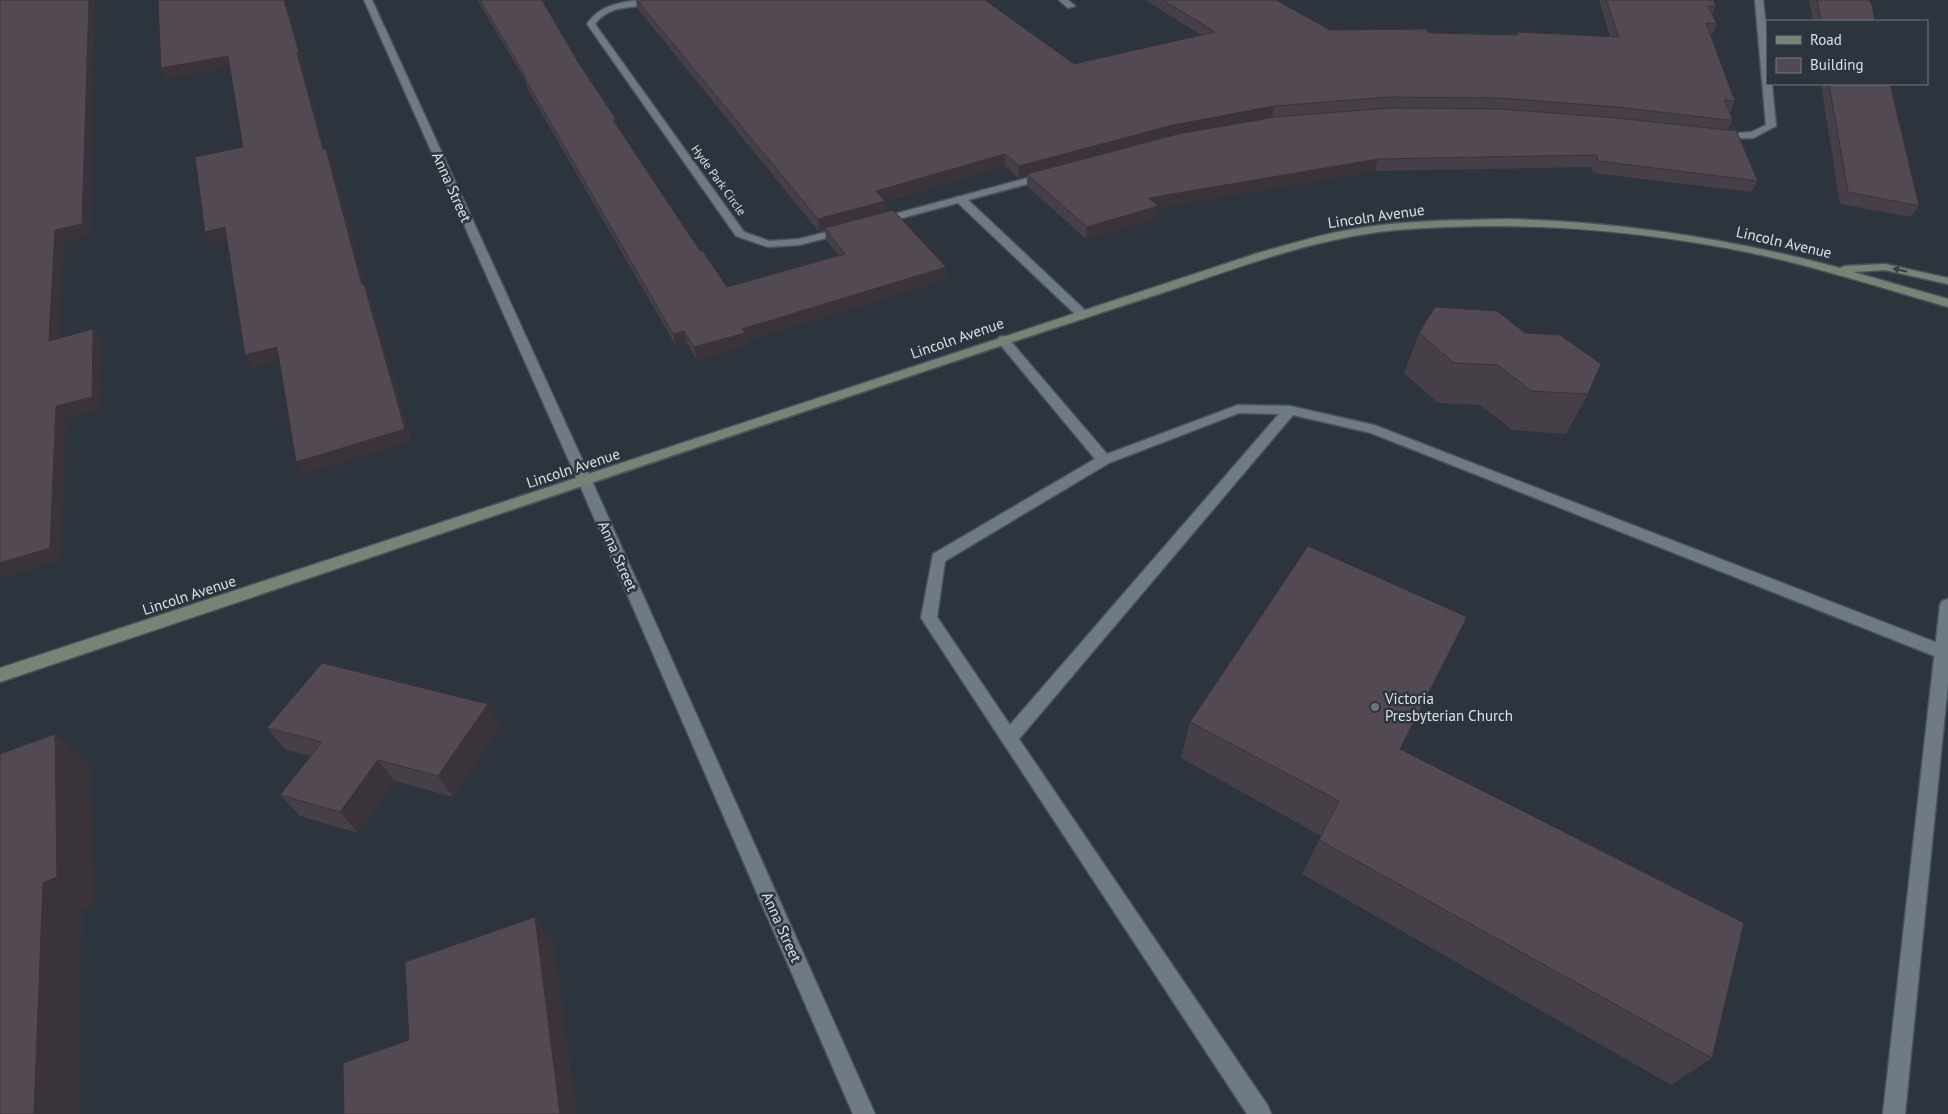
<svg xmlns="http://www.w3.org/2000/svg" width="1948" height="1114" font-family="'PT Sans',sans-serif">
  <rect width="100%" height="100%" fill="#2c343d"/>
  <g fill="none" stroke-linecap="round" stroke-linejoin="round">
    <defs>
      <path id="lane" d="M1003,336L1007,337L1107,454L1238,405L1290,406L1374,425L1948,647V657L1943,658L1937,657L1371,433L1293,415L1019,739L1268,1106L1271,1114H1247L921,618L933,554L1095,459L999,343L997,340L999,337ZM1239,413L1279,414L1010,725L937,617L945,561L1109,463Z"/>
      <path id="street" d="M364,0H372L592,481L875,1114H853L578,481Z
        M638,0H657C639,12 613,0 595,24L744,232L769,241L799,239L846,227L850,228L851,230L850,232L799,245L768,247L736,236L587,24C599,6 617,3 638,0Z
        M1059,0H1068L1075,6L1068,8Z
        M1755,0H1763L1767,36V84H1772L1776,126L1753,138L1716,139V135L1751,132L1766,125Z
        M1046,173L1051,176L1050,178L968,200L1086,311L1088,314L1086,317H1078L958,203L880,224L875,221L876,219Z
        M1948,599V683L1905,1114H1883L1940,605L1942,601Z"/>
      <path id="secondary" d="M1511,219C1623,222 1732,239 1840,268L1845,266L1885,264L1948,278V284L1885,270L1853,272L1948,299V307C1886,289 1824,269 1761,255C1641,229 1519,220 1396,230C1321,237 1251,263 1180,287C1096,314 1012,342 928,370C619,473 310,578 0,682V668L1258,253C1294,243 1329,232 1366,227C1414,220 1463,220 1511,219Z"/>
    </defs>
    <use href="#lane" stroke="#4c535b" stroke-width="3"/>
    <use href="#street" stroke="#4c535b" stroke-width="3"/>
    <use href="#secondary" stroke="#4c535b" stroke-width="3"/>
    <use href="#lane" fill="#707a84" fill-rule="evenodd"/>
    <use href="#street" fill="#707a84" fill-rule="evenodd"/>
    <use href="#secondary" fill="#778375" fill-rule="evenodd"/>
  </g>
  <path fill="#473f47" d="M477,0H542L578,62L618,127L700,251L727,287L838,255L826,240L825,230L819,232L637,8L636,0H985L1074,64L1201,35L1145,0H1276L1330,30L1516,35L1517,32L1610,37L1599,0H1713L1716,6L1712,14L1717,24L1712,35H1710L1735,101L1730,113L1733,120L1727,130L1758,181L1751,192L1593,173L1591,167L1375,171L1158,208L1157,218L1086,239L1027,186V176L1018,178L1005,166L885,201L886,212L947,279L746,341L747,345L697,360L687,343L676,346L527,88L525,80Z
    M1809,0H1869L1875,21H1813Z
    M1821,84H1890L1919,206L1910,217L1840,204Z
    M1419,333L1588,394L1566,434L1512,430L1480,405L1438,403L1404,373Z
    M1190,722L1400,749L1712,1058L1671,1085L1302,874L1321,836L1181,758Z
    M500,727L453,797L395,781L358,833L300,816L280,795L311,756L286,750L267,728Z"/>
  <path fill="#3a3339" d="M89,0H95L90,236L64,242L58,353L49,341L55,230Z
    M284,0H286L304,63L302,64L328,161L323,149L297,53Z
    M228,56L233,67L167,79L161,68Z
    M1274,106L1272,118L1027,174V176L1018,178L1019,166L1173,125Z
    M616,119L619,130L613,120Z
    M326,149L332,160L365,286L370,296L412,441L304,474L296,462L362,285Z
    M1005,154V166L876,203V191Z
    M1378,159L1375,171L1158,208L1157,218L1086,239L1087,227L1149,198Z
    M885,201L886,214L825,228V230L819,232L818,219Z
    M225,227L232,239L212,244L205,232Z
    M946,267L947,279L746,341L747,345L697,360L694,347L742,329Z
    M93,329L102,342L101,409L66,419L61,560L0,579V563L56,406Z
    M684,331L687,343L676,346L673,334Z
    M277,347L284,359L252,368L245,355Z
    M488,704L500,727L453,797L438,776Z
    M55,734L90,764L95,904L82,910L79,1114H34L43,883Z
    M378,760L395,781L358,833L340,812Z
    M535,917L554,943L577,1114H560Z"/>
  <path fill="#534952" stroke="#3a3339" d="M0,0H89L82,224L55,230L49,341L93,329L92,397L56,406L50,548L0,563Z
    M158,0H284L299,52L297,53L323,149H326L362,285L364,284L405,429L296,462L277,347L245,355L225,227L205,232L195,157L243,147L228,56L161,68Z
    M480,0H542L578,62L616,119L613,120L700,251L702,250L727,287L845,254L825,228L893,210L946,267L742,329L745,333L694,347L684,331L673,334L524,77H526Z
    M637,0H985L1074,64L1215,32L1163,0H1276L1330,30L1426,29L1429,33L1518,35L1517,32L1619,37L1606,0H1713L1716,6H1708L1717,24L1706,23L1735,101L1724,100L1733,120H1728L1617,107L1500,98L1390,97L1274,106L1173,125L1019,166L1005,154L876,191L885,201L818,219Z
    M1817,0H1869L1872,5L1875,21H1821Z
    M1829,84H1890L1919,206L1848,192Z
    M1390,108L1500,109L1617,118L1728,130H1736L1758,181L1598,161L1597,155L1378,159L1149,198L1158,206L1087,227L1027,174L1178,134L1275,117Z
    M1435,307L1497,311L1525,333L1560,335L1601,364L1588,394L1531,391L1498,365L1454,363L1419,333Z
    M1308,546L1467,617L1400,749L1744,923L1712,1058L1319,840L1339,801L1190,722Z
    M322,663L488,704L438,776L378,760L340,812L280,795L322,742L267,728Z
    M55,734L57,877L43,883L34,1114H0V754Z
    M535,917L560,1114H344L343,1063L409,1040L405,962Z"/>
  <defs><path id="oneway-solid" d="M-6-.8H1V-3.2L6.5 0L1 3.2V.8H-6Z" transform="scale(1.25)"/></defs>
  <use fill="#374045" href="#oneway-solid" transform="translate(1900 270) rotate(-167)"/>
  <circle fill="#6b7280" stroke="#2c343d" stroke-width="2" cx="1375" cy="707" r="5"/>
  <g text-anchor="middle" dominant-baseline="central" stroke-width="5" stroke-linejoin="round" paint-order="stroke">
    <g font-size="12" fill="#dbe1e7" stroke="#2c343d">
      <text transform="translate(719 180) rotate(54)">Hyde Park Circle</text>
    </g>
    <g font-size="15" fill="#dbe1e7" stroke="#2c343d">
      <text transform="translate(452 187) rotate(66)">Anna Street</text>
      <text transform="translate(1376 216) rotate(-8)">Lincoln Avenue</text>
      <text transform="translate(1784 242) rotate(13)">Lincoln Avenue</text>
      <text transform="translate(957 338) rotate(-19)">Lincoln Avenue</text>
      <text transform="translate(573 468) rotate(-18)">Lincoln Avenue</text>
      <text transform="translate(618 556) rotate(66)">Anna Street</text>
      <text transform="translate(189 595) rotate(-18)">Lincoln Avenue</text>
      <text transform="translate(782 927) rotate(66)">Anna Street</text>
    </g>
    <g font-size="15" fill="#dbe1e7" stroke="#2c343d" text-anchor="start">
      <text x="1385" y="698">Victoria<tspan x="1385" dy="17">Presbyterian Church</tspan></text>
    </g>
  </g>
  <rect x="1766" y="20" width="162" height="65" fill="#2c343d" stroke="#727981"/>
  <rect x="1776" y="36" width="25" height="8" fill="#778375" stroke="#727981"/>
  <text x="1810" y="45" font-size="15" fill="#dbe1e7">Road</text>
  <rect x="1776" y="58" width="25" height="15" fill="#534952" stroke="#727981"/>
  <text x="1810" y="70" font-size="15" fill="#dbe1e7">Building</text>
</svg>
